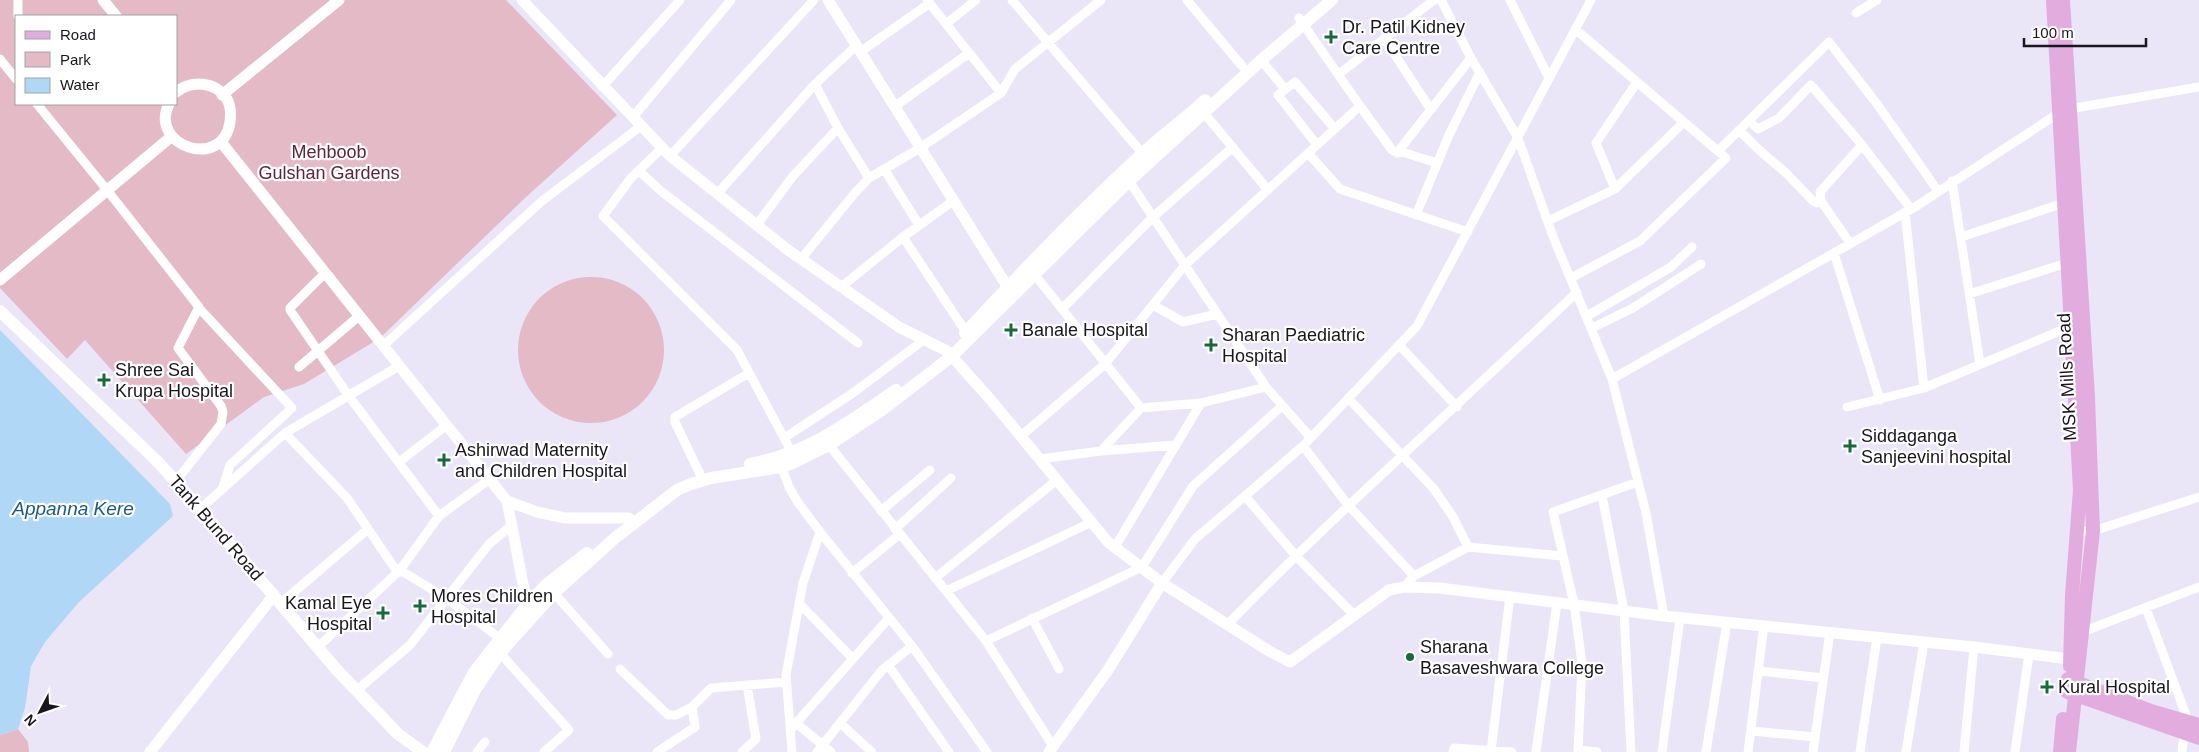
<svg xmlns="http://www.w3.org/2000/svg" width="2199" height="752" font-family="Arial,sans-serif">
  <rect width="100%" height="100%" fill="#ebe5f8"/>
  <path fill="#e4bac6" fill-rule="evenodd" d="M0,0H506L617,115L526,197L380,338L304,384L264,397L186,454L85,340L67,359L0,288ZM16,16H176V104H16Z
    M518 350a73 73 0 1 1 146 0a73 73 0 1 1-146 0Z
    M18,729L28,742L29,752H0V735Z"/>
  <path fill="#b0d7f6" d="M0,330L170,504L173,516L79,602L45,642L31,666L25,708L18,729L0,735Z"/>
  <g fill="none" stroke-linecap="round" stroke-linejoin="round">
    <path stroke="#fff" stroke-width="9" d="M18,0V16
      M927,0L1001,93
      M1012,0L1142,153
      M1187,0L1242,66
      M1441,0L1471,58L1518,138L1554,239L1612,379L1646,513L1664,616
      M1510,0L1549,78
      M1856,13L1877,0
      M946,24L976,0
      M1384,38L1431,110
      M860,52L930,3
      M0,59L16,79
      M1261,60L1285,89
      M1339,74L1434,0
      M815,84L838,128L869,178
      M602,87L680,0
      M37,104L107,190L199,307L178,348L221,406L223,412L221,424L176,481
      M1360,106L1392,150L1397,153L1471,58
      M894,107L969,53
      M1204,113L1268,190
      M633,117L731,0
      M1749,121L1758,129L1779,118L1811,85L1862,145L1911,209
      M1739,130L1758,149L1786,173L1813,201L1817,203L1821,201
      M1317,145L1278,95L1295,82L1335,129
      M662,148L631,178L603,216L737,350L792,453
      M1718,151L1829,42L1877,104L1938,191
      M1308,153L1340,189L1468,232
      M1397,153L1402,152L1437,163
      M670,156L814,0
      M884,169L919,225
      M639,171L661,191L858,343
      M1129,181L1266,387L1311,438
      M1952,181L1980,364
      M1615,189L1596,143L1637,82
      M718,193L815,84L856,46
      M1905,212L1924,388
      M1416,215L1449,135L1480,72
      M1548,221L1615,189L1684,122
      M756,226L793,176L838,128
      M903,237L966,332
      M1961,237L2067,202
      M1850,243L1821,201L1820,192L1862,145
      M1834,253L1880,400
      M801,259L854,194L869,178L920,148L1001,93L1015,69L1101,0
      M1035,275L1141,408L1201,403L1115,547
      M1571,278L1640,241L1726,158L1575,29
      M841,287L903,237L953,201
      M1969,294L2067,263
      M1153,305L1183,322L1217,314
      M199,308L292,408L230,465L222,490
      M1062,309L1153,217L1233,147
      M1587,316L1671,267L1692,247
      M1592,328L1633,308L1701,264
      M1399,345L1457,407
      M383,346L542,201L641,126
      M299,367L359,316
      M1612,379L1915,207L2059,113L2069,109L2199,87
      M1348,398L1434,489L1453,517L1468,547
      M1201,403L1266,387
      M1847,407L1924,388L2074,325
      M285,433L347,498L398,573
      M1021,436L1105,364L1185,265L1360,106L1299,18
      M784,438L853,393L925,339
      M829,445L986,641L1142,567L1193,486L1282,406
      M1303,446L1348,505L1414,576
      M1101,451L1141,408
      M1040,459L1101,451L1175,445
      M399,462L447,425
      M780,463L789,487L797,501L820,532L912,646L987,752
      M700,474L675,422V417L749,373
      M1602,495L1624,611L1631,752
      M1245,496L1295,555L1353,614
      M200,509L285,433L399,366
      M881,511L930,470
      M439,516L490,479
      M895,529L951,478
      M2077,532L2093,531L2199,497
      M400,570L446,598L501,639
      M852,573L900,534
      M935,578L1057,480
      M1162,583L1195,539L1303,446L1417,326L1591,0
      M1404,587L1414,576L1468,547L1562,556
      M946,591L1092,522
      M554,593L608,654
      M281,603L368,529
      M799,603L853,659
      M2146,608L2189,723
      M1032,618L1059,669
      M1227,625C1340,509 1461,403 1577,292
      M2082,632L2199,587
      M986,641L1053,746
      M318,647L400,570L439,516L348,395L290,310V308L325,273
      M500,653L569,730L544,752
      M888,665L949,752
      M620,669L668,715H676L692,707
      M1759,671L1823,678
      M356,691L410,645L489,544L511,526
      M796,723L831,752
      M840,723L872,752
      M790,730L889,618
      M1752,731L1815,737
      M1578,750L1597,752
      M1491,751L1510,596
      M477,752L485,742
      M657,752L695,727L692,707L711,688L786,682
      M742,752L756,739L747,685
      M792,752L786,675L803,583L820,532
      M817,752L882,670L912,646
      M1453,752L1454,748L1512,752
      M1536,752L1557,603
      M1578,752L1582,663L1574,604L1553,512L1638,482
      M1662,752L1680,618
      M1706,752L1727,622
      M1748,752L1764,625
      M1813,752L1830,632
      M1860,752L1877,637
      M1906,752L1924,642
      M1964,752L1974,647
      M2015,752L2029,654
      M2182,752L2184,734"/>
    <path stroke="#fff" stroke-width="11" d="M103,0L116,16
      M522,0L670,156L788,250L899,327L947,351L990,399L1108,542L1162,583L1269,651L1290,662L1389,590L1404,587L1439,588L1664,616L1974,647L2077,660
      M828,0L1007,286
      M222,95L339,0
      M169,104C148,146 223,171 230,122C231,114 231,106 227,99C215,81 192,80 176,92
      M221,142L507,501
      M0,280L172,136
      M527,605L507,501L537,512L565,518H629
      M150,752L274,595
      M1049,752L1108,670L1162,583"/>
    <path stroke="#fff" stroke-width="12" d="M0,311L158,462L200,509L336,669L398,734L423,752
      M965,333C1022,271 1080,211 1142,154C1162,135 1185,119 1205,100
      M750,464C809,453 847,423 896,390
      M432,752L474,672L527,605L547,584L587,553
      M444,752L475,690L500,653L554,593L615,538L677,490L691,484L711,478L781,467L793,463L829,445L882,410L952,356L1129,181L1266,56L1332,0"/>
    <path stroke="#e3acdf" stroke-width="14" d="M2053,0L2080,490L2072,595L2070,666
      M2063,0L2088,397L2093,531L2069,752
      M2068,679L2151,711L2199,725
      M2067,692L2199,738
      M2060,752L2063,719"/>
  </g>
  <g fill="#166a3b" stroke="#fff" stroke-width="2">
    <path d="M1328.5 29.5h5v5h5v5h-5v5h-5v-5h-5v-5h5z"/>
    <path d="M1008.5 322.5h5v5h5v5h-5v5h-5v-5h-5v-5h5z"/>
    <path d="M1208.5 337.5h5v5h5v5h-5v5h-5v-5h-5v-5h5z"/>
    <path d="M101.5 372.5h5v5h5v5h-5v5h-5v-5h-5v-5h5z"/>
    <path d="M1847.5 438.5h5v5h5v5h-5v5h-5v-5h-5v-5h5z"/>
    <path d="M441.5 452.5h5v5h5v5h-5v5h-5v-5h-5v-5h5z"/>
    <path d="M417.5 598.5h5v5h5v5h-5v5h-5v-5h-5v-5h5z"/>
    <path d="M380.5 605.5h5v5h5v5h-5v5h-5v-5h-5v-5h5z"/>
    <circle cx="1410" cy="657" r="5"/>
    <path d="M2044.5 679.5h5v5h5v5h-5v5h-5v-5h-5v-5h5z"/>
  </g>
  <g text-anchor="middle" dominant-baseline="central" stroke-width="4.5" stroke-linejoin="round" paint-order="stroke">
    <g font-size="18" fill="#18161d" stroke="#fff" text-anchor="start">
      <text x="1342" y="27">Dr. Patil Kidney<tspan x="1342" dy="21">Care Centre</tspan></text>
      <text x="1022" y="330">Banale Hospital</text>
      <text x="1222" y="335">Sharan Paediatric<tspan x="1222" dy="21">Hospital</tspan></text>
      <text x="115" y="370">Shree Sai<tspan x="115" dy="21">Krupa Hospital</tspan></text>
      <text x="1861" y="436">Siddaganga<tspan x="1861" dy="21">Sanjeevini hospital</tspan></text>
      <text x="455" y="450">Ashirwad Maternity<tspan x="455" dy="21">and Children Hospital</tspan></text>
      <text x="431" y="596">Mores Children<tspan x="431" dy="21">Hospital</tspan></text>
      <text x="372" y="603" text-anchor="end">Kamal Eye<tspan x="372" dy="21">Hospital</tspan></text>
      <text x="1420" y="647">Sharana<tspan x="1420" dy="21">Basaveshwara College</tspan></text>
      <text x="2058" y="687">Kural Hospital</text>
    </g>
    <g font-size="18" fill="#5f243a" stroke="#fff">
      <text x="329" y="152">Mehboob<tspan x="329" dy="21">Gulshan Gardens</tspan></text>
    </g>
    <g font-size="18" fill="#18161d" stroke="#fff">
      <text transform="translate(2067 377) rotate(-93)">MSK Mills Road</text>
      <text transform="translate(216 528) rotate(49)">Tank Bund Road</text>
    </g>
    <g font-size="19" font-style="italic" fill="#1d5a82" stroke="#fff">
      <text x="73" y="508">Appanna Kere</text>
    </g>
  </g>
  <rect x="15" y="15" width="162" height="90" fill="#ffffff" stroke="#a3a2a5"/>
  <rect x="25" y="31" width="25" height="8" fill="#e3acdf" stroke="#a3a2a5"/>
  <text x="60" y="40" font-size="15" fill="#18161d">Road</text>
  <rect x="25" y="52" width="25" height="15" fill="#e4bac6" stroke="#a3a2a5"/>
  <text x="60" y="65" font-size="15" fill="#18161d">Park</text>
  <rect x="25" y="78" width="25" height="15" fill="#b0d7f6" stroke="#a3a2a5"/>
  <text x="60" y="90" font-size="15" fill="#18161d">Water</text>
  <g transform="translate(40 712) rotate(229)" stroke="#ffffff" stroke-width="4" paint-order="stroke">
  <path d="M0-4L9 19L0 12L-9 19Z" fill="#18161d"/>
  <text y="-8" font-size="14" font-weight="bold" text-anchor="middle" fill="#18161d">N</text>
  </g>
  <path d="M2024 38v8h122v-8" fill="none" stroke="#18161d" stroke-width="2.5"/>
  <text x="2032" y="38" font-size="15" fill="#18161d" stroke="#ffffff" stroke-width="4" paint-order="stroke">100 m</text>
</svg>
